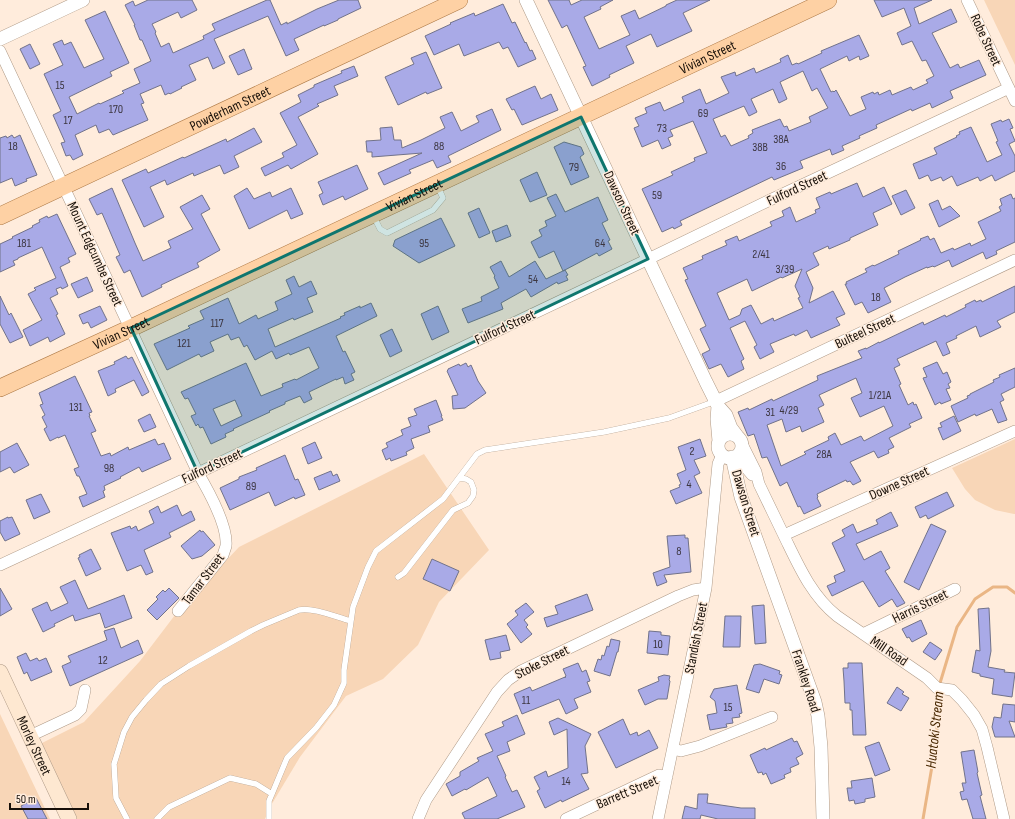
<svg xmlns="http://www.w3.org/2000/svg" width="1015" height="819" font-family="'Sofia Sans Condensed',sans-serif">
  <rect width="100%" height="100%" fill="#ffecdc"/>
  <path fill="#f8d6b7" d="M984,0H1015V65Z
    M1015,439V514H1014L995,510L975,500L965,489L952,468Z
    M424,454L489,550L439,602L418,645L383,679L346,696L300,757L270,807L265,819H73L36,746L84,722L140,661L175,615L239,547Z
    M0,714L50,819H0Z"/>
  <g fill="none" stroke-linecap="round" stroke-linejoin="round">
    <path stroke="#eab685" stroke-width="3" d="M923,819L937,737V693L957,627L975,599L993,587H1007L1015,593"/>
  </g>
  <path fill="#a9aae7" stroke="#71728a" fill-rule="evenodd" d="M148,0H192L197,10L181,18L178,12L152,24L156,32L155,33L161,47L169,43L173,53L204,39L203,36L215,30L212,24L267,0H270L281,25L287,22V24L317,9L339,0H358L361,8L338,19V20L324,26V25L294,39L299,50L286,56L268,16L214,39L225,63L213,69L208,57L189,65L196,80L181,87L182,88L170,94L169,93L165,95L161,85L140,94L144,103L141,104L148,120L113,135L109,129L99,133L96,125L75,135L83,155L73,160L70,155L66,156L61,143L65,142L53,115L61,111L44,74L63,65L53,44L62,40L64,45L71,42L84,68L104,59L85,20L105,11L129,63L110,72L112,76L69,97L77,114L99,103L100,104L124,93L122,91L140,83L134,69L151,61L142,40H140L134,25H135L125,5L133,1L135,6Z
    M548,0H569L571,5L582,0H613L600,7L601,9L584,17L599,49L630,35L621,16L635,10L639,19L666,6V5L677,0H710L683,13L692,31L657,47L651,34L626,46L634,63L609,75L610,77L592,86L583,67L586,66L567,25L562,28Z
    M874,0H932L914,8L919,24L951,9L957,22L932,33L950,68L958,64L960,68L979,60L986,75L950,91L953,98L932,108L930,103L912,111L911,109L876,125L877,128L859,136L860,138L842,146L844,150L832,155L830,149L800,161L803,168L774,180L772,177L680,221L682,225L674,229L673,227L662,232L642,189L673,175L671,172L695,161L694,158L707,153L693,121L670,130L673,136L668,138L671,145L662,149L658,140L642,147L634,128L639,126L635,118L647,113L645,108L660,102L664,111L684,102L682,97L700,89L706,104L729,93L721,77L735,72L736,76L754,68L756,73L781,62L780,59L788,55L792,65L797,63L798,64L822,53L821,51L859,35L869,56L860,60L859,56L849,61L847,56L820,69L831,92L833,91L834,92L836,90L850,116L866,109L861,97L873,92L874,94L878,92L879,95L890,90L892,95L911,87L913,90L928,83L926,80L934,76L926,60L922,61L912,41L902,45L897,33L911,26L904,8L882,17ZM803,71L812,91L817,88L828,108L809,117L811,122L789,131L787,126L784,127L780,119L752,130L753,133L748,136L749,138L731,146L725,135L721,137L713,119L744,106L749,116L757,112L751,99L773,89L779,103L787,99L780,82Z
    M503,4L512,23L515,22L525,43L526,42L530,51L532,50L536,59L518,67L508,47L503,49L499,42L464,56L459,44L434,55L425,36L451,24L450,23L474,13L475,16Z
    M30,44L40,64L30,69L20,49Z
    M244,49L252,69L238,75L229,56Z
    M426,52L442,88L427,94L426,92L398,105L385,77L414,64L411,58Z
    M354,66L358,76L334,86L338,95L317,104L319,106L298,117L318,154L291,169L288,165L265,176L261,168L284,157L282,153L297,145L280,113L301,102L298,95L314,87V85L342,73L341,71Z
    M535,86L541,99L551,94L558,110L522,125L514,109L512,110L506,99Z
    M492,109L501,130L448,156L451,162L437,168L433,160L409,170L411,173L384,185L378,173L422,153L372,157V152H367L366,141L381,140L380,128L392,127L394,140H401L402,148L421,140L445,128L440,117L452,112L461,131L479,122L476,116Z
    M1009,119L1013,128L1010,129L1015,141L1009,144L1015,156V171L995,181L992,175L980,181L978,177L957,186L952,176L943,181L941,177L931,181L928,175L919,179L913,164L937,154L934,148L957,137L956,136L960,134L959,132L971,127L987,162L1002,155L996,142L998,141L991,124L1001,120L1002,122Z
    M254,128L262,142L234,156L239,167L224,174L220,165L194,176L193,173L167,185L165,180L150,187L164,217L144,227L122,180L146,169L148,173L183,157L184,158L226,139L227,142Z
    M12,135L14,138L20,135L37,175L26,179L27,181L15,186L12,178L0,183V138L6,136L7,138Z
    M564,142L581,147L584,154L580,157L589,177L571,185L554,147Z
    M357,165L368,189L345,200L343,196L323,205L319,195L323,193L318,182Z
    M537,172L547,195L530,202L520,180Z
    M857,183L863,197L884,187L892,204L873,213L878,225L850,238V240L829,249L828,246L813,253L819,265L806,272L813,288L809,303L833,291L845,314L836,318L840,325L811,338L807,330L795,336L794,334L770,344L774,352L760,359L754,347L757,345L745,321L730,328L744,359L741,361L744,369L728,377L721,364L709,369L702,354L710,350L700,329L706,326L685,280L688,279L683,268L703,259L702,256L727,245L725,241L737,236L739,241L772,226L770,222L784,216L782,211L790,207L796,222L816,213L815,210L820,208L816,198L830,192L831,194ZM802,269L795,286L800,297L798,298L803,308L774,321L773,318L761,324L751,305L742,309L740,315L729,320L717,293L747,279L752,291L781,277L782,278Z
    M112,188L135,243L143,261L171,248L168,241L193,229L180,207L202,195L210,209L201,214L220,250L197,263L199,267L161,285L162,287L142,297L130,270L124,273L116,257L120,255L102,213L97,215L89,199Z
    M247,188L254,199L270,192L272,197L291,188L303,214L291,219L287,210L249,229L234,196Z
    M906,190L915,208L901,215L892,196Z
    M556,194L565,212L598,197L608,220L602,223L610,240L608,241L612,249L599,256L597,253L563,271L554,251L539,258L531,242L542,236L539,230L547,226L545,221L556,216L547,198Z
    M1011,194L1013,199L1015,198V242L996,251L997,254L986,259L983,252L952,267L949,260L934,267L933,266L927,268V267L905,277L884,288L891,302L868,313L862,302L855,305L845,284H847L846,282L867,272L865,269L873,265L874,266L899,254L898,251L921,240L920,239L928,236L930,240L934,238L941,253L953,248L954,250L970,243L971,246L986,239L978,222L1001,211L999,207L1002,205L1000,199Z
    M938,200L942,210L950,206L960,216L939,227L929,204Z
    M479,208L490,233L479,238L468,213Z
    M57,214L76,254L68,258L70,262L60,267L68,286L62,289L61,287L56,289L58,294L50,298L58,314L56,315L65,334L50,342L48,337L30,346L23,330L42,320L28,294L36,290L34,288L56,278L42,247L18,258V259L13,261L15,265L0,272V244L13,238L12,237L33,227L32,226L40,222L39,220L47,216L48,218Z
    M441,218L455,246L419,263L393,246L395,240Z
    M507,225L511,236L496,242L492,231Z
    M501,261L509,277L535,261L546,279L565,270L568,275L566,276L568,280L558,284L557,282L531,297L526,289L501,303L503,309L468,323L462,309L482,301L481,297L499,288L494,277L495,276L490,267Z
    M294,276L299,287L311,281L317,294L307,298L313,312L294,320L293,318L268,329L275,347L341,318L340,317L345,315L344,313L360,306V308L371,303L377,316L336,336L343,352L345,351L355,372L351,374L354,380L345,384L343,377L336,380V379L309,392L312,399L304,403L300,396L285,402V404L269,411L270,412L233,429L234,430L225,434L226,437L211,444L203,427L200,428L198,424L196,426L191,416L196,414L188,398L185,399L181,392L246,363L261,396L283,387L282,384L295,379L296,380L319,368L309,347L290,355L289,353L276,359L272,351L255,360L247,345L244,347L239,337L231,340L228,334L210,342L214,351L201,357L199,354L167,370L154,344L190,328L188,326L204,319L200,311L228,298L239,324L256,315L258,319L278,310L275,302L292,294L286,280ZM235,400L242,416L221,426L213,409Z
    M87,277L93,291L78,298L71,284Z
    M1015,286V312L997,321L1001,327L980,337L976,326L956,336L957,338L946,343L950,353L943,356L936,341L897,359L900,365L894,368L901,384L899,385L908,405L913,402L914,405L916,404L922,418L909,424L911,427L889,438L894,447L888,450L889,453L878,458L874,451L850,462L861,481L853,485L850,481L847,482L846,480L817,494L818,497L817,498L821,506L804,514L800,506L798,507L787,482L780,486L767,457L762,458L754,434L748,436L738,412L748,408L749,410L772,399L773,401L818,380L817,376L862,358L858,351L866,348V349L879,342V343L923,322L924,325L945,315L946,317L966,307L965,305L975,300L976,302L981,300L982,302ZM856,378L862,393L851,398L860,417L884,406L893,426L864,441L861,436L841,445L835,433L828,437L829,440L804,452L806,454L781,466L767,425L782,419L786,432L800,426L802,432L824,422L818,408L824,405L819,395Z
    M0,296L9,315L11,313L23,337L10,343L0,324Z
    M100,306L107,320L91,328L88,322L83,324L79,315Z
    M438,306L449,332L432,340L421,314Z
    M392,329L402,351L390,357L380,335Z
    M126,356L128,359L132,357L149,392L142,396L134,380L115,389L116,392L108,396L98,371L115,364L114,362Z
    M937,362L943,374L947,372L951,382L948,384L950,388L946,389L951,400L941,404L940,402L935,405L923,378L927,377L923,368Z
    M466,363L468,367L471,365L478,381L486,393L465,408L453,409L452,396L458,395L447,371L448,370V369L459,364L460,366Z
    M1015,368V387L1001,394L1004,400L1000,402L1007,420L998,423L992,409L976,416L975,414L958,422L951,406L968,398L967,396L970,395V394L994,382L993,380L1000,377L999,375Z
    M75,376L92,412L89,413L90,416H89L96,431L91,433L101,456L110,453L111,456L128,447L129,450L155,439L158,445L164,443L171,459L142,472L139,467L120,477L121,478L104,486L105,490L103,491L105,497L83,507L79,497L87,494L79,476H77L74,469L79,467L65,435L58,438V437L50,441L44,429L47,427L42,417L45,415L40,405L43,404L39,393Z
    M436,400L442,416H441L443,420L428,426L430,432L411,439L414,448L406,452L407,455L391,461L390,458L386,460L382,450L388,447L386,443L403,435L401,430L411,426L408,418L417,415L414,409Z
    M150,414L156,427L144,432L138,420Z
    M954,416L961,431L943,440L938,428L942,427L940,423Z
    M700,439L706,456L694,460L700,473L694,476L702,493L676,504L670,491L680,487L679,485L681,484L677,474L686,470L678,447Z
    M315,442L322,458L308,464L302,448Z
    M17,443L29,465L14,473L10,467L0,472V452Z
    M285,455L295,480L298,479L305,495L295,499L294,497L275,506L269,492L230,510L220,488L239,479V477L257,470L256,468Z
    M331,471L333,476L337,474L340,481L319,490L314,478Z
    M947,492L954,506L928,519L926,515L920,518L915,507Z
    M41,494L50,512L34,519L26,500Z
    M177,505L182,516L191,511L195,520L169,533L171,537L144,550L153,572L146,575L141,565L127,571L111,533L130,526L131,529L136,526L138,531L154,523L149,511L158,506L161,513Z
    M891,512L898,526L856,544L864,560L881,551L890,568L885,571L905,603L897,607L892,599L879,607L863,581L832,596L827,586L836,582L834,576L845,571L832,543L845,536L842,530L853,524L857,533L878,524L876,520Z
    M8,517V518L12,517L20,534L5,541L0,532V521Z
    M931,524L946,531L919,590L904,582Z
    M200,530L201,532L203,531L215,545L202,556L192,559L181,546Z
    M685,535V538H688L691,572L664,575L667,582L657,586L653,573L670,567L667,536Z
    M91,549L101,569L86,576L78,558L80,557L79,555Z
    M432,559L459,571L450,591L423,579Z
    M75,580L88,609L124,595L132,618L105,628L100,613L75,621L73,615L54,624L55,626L43,632L32,609L47,602L51,611L68,603L60,587Z
    M0,588L12,609L0,616Z
    M169,588L179,598L157,620L147,610L158,599L156,597L163,590L165,592Z
    M587,594L593,610L547,627L544,618L558,614L555,606Z
    M526,603L534,612L524,620L528,625L526,627L532,634L521,643L507,624L518,615L515,611Z
    M764,605L766,643L755,644L752,606Z
    M989,608L991,651L988,667L1005,670L1004,672L1015,673L1012,697L992,694L994,679L980,676V674L972,672L976,650L980,651L978,609Z
    M725,616H741L740,647H723Z
    M921,620L927,634L912,642L909,637L907,638L902,629Z
    M114,628L121,648L138,640L143,653L70,686L62,666L71,662L68,656L107,640L104,631Z
    M649,631L661,632V635L670,636L668,655L647,653Z
    M506,635L510,650L500,652L501,658L490,660L485,640Z
    M611,639L620,641L618,652H617L610,676L594,671L598,659L601,660L602,655L604,656L607,646L609,647Z
    M930,642L942,650L935,660L923,652Z
    M26,653L30,661L37,658L39,661L46,658L52,672L31,681L27,672L24,674L17,657Z
    M578,663L582,672L586,670L590,681L587,682L591,692L574,699L578,708L566,714L559,699L522,714L514,694L530,687L532,691L565,677V678V677L566,676L563,669Z
    M848,663H862L866,735H853L852,710H850V703H845L844,681L843,668H848Z
    M760,664L780,671L779,674L782,675L779,684L764,679L759,693L746,689L754,665Z
    M664,675L670,676L669,680L670,681L667,699H658L645,705L638,690L659,681L658,677Z
    M737,685L742,713L739,714L740,717L732,718L733,723L726,724L727,727L710,730L707,715L717,713L715,701L710,697L714,689Z
    M897,687L904,692L902,694L909,698L901,711L887,703Z
    M1003,704L1015,705V722L1009,721L1015,737H995L992,727L994,717L1001,718Z
    M517,715L525,734L507,742L510,751L497,756L506,776L505,777L512,792L517,790L525,807L497,819H465L462,813L497,796L488,777L466,790L465,789L452,796L446,784L460,776V772L479,761L477,758L493,751L485,734L504,726L502,722Z
    M558,718L591,734L585,746L588,773L581,774L589,789L562,802L561,800L545,808L537,791L540,789L534,777L546,771L548,777L568,768L567,729L554,735L549,722Z
    M623,719L630,735L637,732L638,736L649,730L658,748L616,768L598,732Z
    M792,738L794,742L797,741L803,754L796,758L799,764L790,768L791,772L784,775L785,778L771,784L766,773L763,775L762,772L758,773L750,755L765,748L766,750Z
    M879,742L890,770L875,776L865,747Z
    M974,750L978,772L977,773L982,795L980,796L986,819H973L967,799L962,800L960,792L964,791L962,783H966L961,752Z
    M872,778L875,797L865,799V802L855,804L854,800L849,801L847,788H852L851,781Z
    M698,794H708L707,803L741,808H755V819H718L701,815L700,819H682L685,806L697,809Z
    M36,798L47,819H28L21,806Z"/>
  <g fill="none" stroke-linecap="round" stroke-linejoin="round">
    <defs>
      <path id="service" d="M373,215L380,229L387,233L433,210L443,198L438,187
        M398,577L404,573L453,510L468,503L473,496L474,490L471,482L466,479L459,478
        M127,819L116,798L114,764L124,732L132,717L146,700L161,684L189,666L251,631L263,625L299,610C313,607 336,617 351,621
        M157,819L169,807L230,778L256,784L272,794
        M269,819V801L287,758L316,728L334,705L344,683V670L353,607L368,567L376,551L443,499L477,454L485,450L604,432L669,418L716,401"/>
      <path id="minor" d="M967,0L1015,101
        M0,51L198,473C208,490 228,526 226,546C225,549 224,552 223,555L178,611
        M716,401L1015,260
        M741,442L756,472L759,484C768,503 778,523 787,542C800,569 813,597 837,616L927,678L937,688L952,690L962,700L974,715L982,729L987,747L1004,819
        M736,456L752,475
        M784,535L1015,431
        M0,565L198,473L640,263L770,200L1009,88
        M863,634L955,589
        M30,736L75,715L81,709L85,690
        M673,749L681,751L700,746L772,717
        M418,819L426,800L497,692L508,680L521,671L678,596L693,590L706,588
        M566,819L659,775L667,777
        M658,819L698,627L706,588L718,464L722,455"/>
      <path id="tertiary" d="M526,0L706,382L718,406L726,415L731,428L737,436
        M0,39L83,0
        M718,406L717,419L719,441
        M718 446a12 12 0 1 1 24 0a12 12 0 1 1-24 0Z
        M732,457L741,497L815,702L818,716L821,747L823,819"/>
      <g id="secondary">
        <path id="s1" d="M0,672L69,819"/>
      </g>
      <g id="primary">
        <path id="s2" d="M0,216L459,0"/>
        <path id="s3" d="M0,388L131,328L828,0"/>
      </g>
    </defs>
    <use href="#service" stroke="#af9a87" stroke-width="6"/>
    <use href="#minor" stroke="#af9a87" stroke-width="12"/>
    <use href="#tertiary" stroke="#af9a87" stroke-width="14"/>
    <use href="#secondary" stroke="#af9a87" stroke-width="16"/>
    <use href="#primary" stroke="#ad7946" stroke-width="18"/>
    <use href="#service" stroke="#fff" stroke-width="5.5"/>
    <use href="#minor" stroke="#fff" stroke-width="11"/>
    <use href="#tertiary" stroke="#fff" stroke-width="13"/>
    <use href="#secondary" stroke="#fee8d1" stroke-width="15"/>
    <use href="#primary" stroke="#fed1a4" stroke-width="17"/>
  </g>
  <path fill="#0f766e" fill-opacity="0.2" stroke="#0f766e" stroke-width="3" stroke-linejoin="round" d="M581,117L648,259L198,473L131,328Z"/>
  <g text-anchor="middle" dominant-baseline="central" stroke-width="3" stroke-linejoin="round" paint-order="stroke">
    <g font-size="12" fill="#3c3640">
      <text x="60" y="85">15</text>
      <text x="116" y="109">170</text>
      <text x="703" y="113">69</text>
      <text x="68" y="120">17</text>
      <text x="662" y="128">73</text>
      <text x="781" y="139">38A</text>
      <text x="13" y="146">18</text>
      <text x="439" y="146">88</text>
      <text x="760" y="147">38B</text>
      <text x="781" y="166">36</text>
      <text x="574" y="167">79</text>
      <text x="657" y="195">59</text>
      <text x="24" y="243">181</text>
      <text x="424" y="243">95</text>
      <text x="600" y="243">64</text>
      <text x="761" y="254">2/41</text>
      <text x="785" y="269">3/39</text>
      <text x="533" y="279">54</text>
      <text x="876" y="297">18</text>
      <text x="217" y="323">117</text>
      <text x="184" y="343">121</text>
      <text x="880" y="395">1/21A</text>
      <text x="76" y="407">131</text>
      <text x="789" y="410">4/29</text>
      <text x="770" y="412">31</text>
      <text x="692" y="451">2</text>
      <text x="824" y="454">28A</text>
      <text x="109" y="468">98</text>
      <text x="689" y="484">4</text>
      <text x="251" y="486">89</text>
      <text x="679" y="551">8</text>
      <text x="658" y="644">10</text>
      <text x="103" y="660">12</text>
      <text x="526" y="700">11</text>
      <text x="728" y="707">15</text>
      <text x="566" y="781">14</text>
    </g>
    <g font-size="14" fill="#181009" stroke="#ffecdc">
      <text transform="translate(986 40) rotate(65)">Robe Street</text>
      <text stroke="none"><textPath href="#s3" startOffset="781">Vivian Street</textPath></text>
      <text stroke="none"><textPath href="#s2" startOffset="254">Powderham Street</textPath></text>
      <text transform="translate(797 188) rotate(-25)">Fulford Street</text>
      <text stroke="none"><textPath href="#s3" startOffset="457">Vivian Street</textPath></text>
      <text transform="translate(622 203) rotate(65)">Dawson Street</text>
      <text transform="translate(95 254) rotate(65)">Mount Edgcumbe Street</text>
      <text transform="translate(505 327) rotate(-25)">Fulford Street</text>
      <text transform="translate(865 331) rotate(-25)">Bulteel Street</text>
      <text stroke="none"><textPath href="#s3" startOffset="133">Vivian Street</textPath></text>
      <text transform="translate(212 466) rotate(-25)">Fulford Street</text>
      <text transform="translate(899 483) rotate(-24)">Downe Street</text>
      <text transform="translate(746 503) rotate(73)">Dawson Street</text>
      <text transform="translate(203 579) rotate(-53)">Tamar Street</text>
      <text transform="translate(920 606) rotate(-26)">Harris Street</text>
      <text transform="translate(696 638) rotate(-79)">Standish Street</text>
      <text transform="translate(889 651) rotate(34)">Mill Road</text>
      <text transform="translate(542 662) rotate(-27)">Stoke Street</text>
      <text transform="translate(806 681) rotate(72)">Frankley Road</text>
      <text stroke="none"><textPath href="#s1" startOffset="81">Morley Street</textPath></text>
      <text transform="translate(627 792) rotate(-23)">Barrett Street</text>
    </g>
    <g font-size="15" font-style="italic" fill="#482700" stroke="#ffecdc">
      <text transform="translate(935 730) rotate(-84)">Huatoki Stream</text>
    </g>
  </g>
  <path d="M10 803v6h78v-6" fill="none" stroke="#181009" stroke-width="2"/>
  <text x="16" y="803" font-size="12" fill="#181009" stroke="#ffecdc" stroke-width="3" paint-order="stroke">50 m</text>
</svg>
